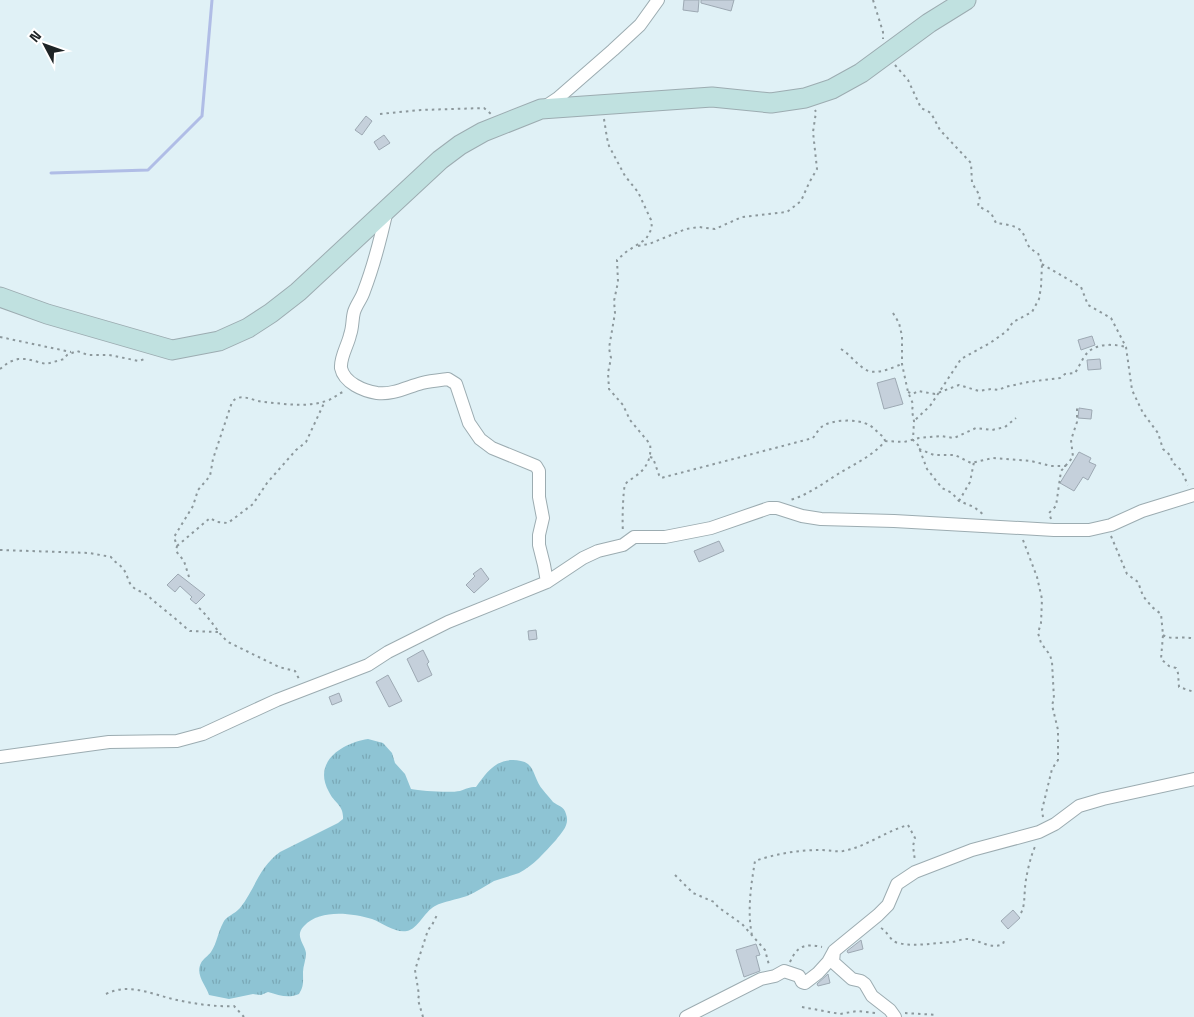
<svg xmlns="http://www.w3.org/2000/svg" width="1194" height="1017" font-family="'Space Grotesk',sans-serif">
  <defs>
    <pattern id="grass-tufts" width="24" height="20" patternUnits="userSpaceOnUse" patternTransform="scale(1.25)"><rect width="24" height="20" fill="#8ec4d4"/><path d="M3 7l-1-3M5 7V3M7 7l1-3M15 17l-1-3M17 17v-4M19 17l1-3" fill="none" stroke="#7aa8b6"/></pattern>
  </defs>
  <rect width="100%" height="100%" fill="#e0f1f6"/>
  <path fill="url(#grass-tufts)" d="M368,739L383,743L392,753L395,763L405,774L411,789C421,791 450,793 460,791C466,789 469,787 476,787C486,773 495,760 513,760C518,760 524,761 528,764C535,770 536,783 543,790C546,794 550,798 553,802C558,806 564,806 566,814C570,825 562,832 556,840C545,852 533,866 519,873C511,876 502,878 494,881C485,886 476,892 467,896C456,900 444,901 435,906C424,912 418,929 407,931C394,933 383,923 372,919C351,913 320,909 304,926C294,936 305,944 306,953C306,960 303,966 303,972C303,982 304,986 299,994C288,999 279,995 268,992L261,995L253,994L229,999L209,995C206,985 195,975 201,963C203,959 208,956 211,952C217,943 218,932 223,923C226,916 235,914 240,908C255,889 259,867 280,852L338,823L343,819C344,805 334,803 329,792C312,762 342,743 368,739Z"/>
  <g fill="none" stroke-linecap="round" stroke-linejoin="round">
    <path stroke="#b0bde6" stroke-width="3" d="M51,173L148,170L202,116L212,0"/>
  </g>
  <path fill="#c5d0db" stroke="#9da9b3" d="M684,0H699L698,12L683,10Z
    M701,0H734L731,11L701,3Z
    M366,116L372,121L362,135L355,130Z
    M384,135L390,143L379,150L374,142Z
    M1092,336L1095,345L1081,350L1078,340Z
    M1100,359L1101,369L1088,370L1087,360Z
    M895,378L903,404L884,409L877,383Z
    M1079,408L1092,410L1091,419L1078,418Z
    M1079,452L1091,458L1089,462L1096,465L1088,480L1083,477L1074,491L1060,483Z
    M719,541L724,551L699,562L694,551Z
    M481,568L489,579L474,593L466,585L475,576L473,574Z
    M178,574L205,595L196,604L190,599L192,597L180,586L175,592L167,585Z
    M536,630L537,639L529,640L528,631Z
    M423,650L429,662L427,664L432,675L418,682L407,659Z
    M388,675L402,701L389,707L376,682Z
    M339,693L342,701L332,705L329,697Z
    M1013,910L1020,918L1008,929L1001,921Z
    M861,940L863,949L848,953L847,951Z
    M756,944L760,955L756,956L760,971L744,977L736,950Z
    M828,974L830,983L818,986L817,984Z"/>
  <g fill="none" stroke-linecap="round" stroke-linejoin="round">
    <defs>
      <path id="minor" d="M543,108L558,98L613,50L640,25L658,0
        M387,210C381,237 374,265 364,291C362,298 356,305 354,312C352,319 353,327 350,335C348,345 340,357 341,368C344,383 364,391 377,393C393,395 407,387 422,383C430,381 440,380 448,379L456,384L469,423L480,439L492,448L536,466L539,471V497L543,518L539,535V545L544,565L547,582
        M0,757L109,742L177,741L203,734L277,700L368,665L388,652L448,622L547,582L583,558L598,551L623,545L634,537H665L711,528L769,508H777L802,516L821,519L894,521L1054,530H1089L1111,525L1142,511L1194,495
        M834,951L833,962L852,979L861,981L865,984L872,996L890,1010L895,1017
        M686,1017L761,979L775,976L784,971L799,976L802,982L805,983L818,973L828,962L834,951L878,915L888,905L897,884L915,872L972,850L1039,832L1055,824L1079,806L1103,799L1194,779"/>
      <path id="secondary" d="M0,297L47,314L172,350L219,341L248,328L271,313L298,292L440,160L460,145L483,132L541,109L712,97L771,103L805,98L832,89L861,73L929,23L966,0"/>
    </defs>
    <use href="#minor" stroke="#9cacb1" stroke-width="14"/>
    <use href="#secondary" stroke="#9cacb1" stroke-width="21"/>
    <path stroke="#8c989c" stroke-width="2" stroke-dasharray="2.5 4" stroke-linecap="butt" d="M873,0L883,32V39
      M895,65L908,80L921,108L931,113L940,130L971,163L972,183L980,196L978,206L991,213L996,223C1003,224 1014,225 1019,229C1029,237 1022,246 1038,253L1042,264L1041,287L1039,299L1032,312L1013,322L1007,331L990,343L961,359L930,406L914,421
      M380,114L421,110L484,108L491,114
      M604,119L607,138L609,146L625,176L638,192L651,220L652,228L646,239L626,252L617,260L618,282L614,301L615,313L609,348L611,358L608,373L609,389L623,405L630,420L650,444C652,458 646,470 634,477C631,480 627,481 625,485C623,490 622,524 623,531
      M638,246L649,244L686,229L699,227L715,229L742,217L787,212L801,201L809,183L817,169L813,132L816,112L815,110
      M1042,264L1081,287L1088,305L1111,318L1126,347L1132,390L1143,413L1158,433L1163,449L1171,456L1172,462L1181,470L1188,485
      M893,313L899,323L902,336V364L908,392L913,404L912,411L914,421L913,440L918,445L927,469L938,483L942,488L952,493L959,501L974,507L984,515
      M0,337L71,352
      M841,349C849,354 855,362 863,368C874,377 891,368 902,364
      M0,369L9,362L18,359H27L46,364L64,359L67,355L77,351L88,355H109L139,361L147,358
      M908,392L913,394L918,391L935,394L959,385L979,391L991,389L999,390L1005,387L1028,382L1060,378L1065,374L1075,373C1079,367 1083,357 1088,352C1098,343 1114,344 1126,347
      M885,441L904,442L919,438L941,436L954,438L976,428L992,430L1005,427L1016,418
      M919,449L934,455H955L971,463L993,458L1031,461L1051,466H1066
      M650,457L653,458L659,475L661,478L813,438C816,434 819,428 823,426C833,419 859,419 869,425C875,428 878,434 884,437L885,441C873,456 854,464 838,474C822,484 808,495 790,500
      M959,501L970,482L974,462
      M1051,519L1049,513L1056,506L1061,471L1073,457L1071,440L1077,422V406
      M1111,536L1127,574L1138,582L1143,596L1152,607L1161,614L1163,635L1161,659L1169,666L1176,668L1178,673L1179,687L1194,692
      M1023,540L1037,577L1042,599L1041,623L1038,633L1041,643L1050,655L1052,662L1054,699L1052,705L1058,730V760L1052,769L1042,810L1043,817
      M177,546L210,518L217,522L228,523L253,504L267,483L296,450L306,442L325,401
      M0,550L90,553L111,557C115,563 121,565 124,570C128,576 128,583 133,587C137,591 143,592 147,595C159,606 173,616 186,628L190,631L219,632
      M189,577L184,561L176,551L177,546L174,537L193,506L198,490L210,476L213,459L232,402C241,392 252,401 264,402C286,404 308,408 329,400C334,398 338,394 343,392
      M199,608C211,619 217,632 228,642L279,667L295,671L299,679
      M1163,635C1172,641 1185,635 1194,639
      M675,875L693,893L714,902L718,907L742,924L765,950L769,965
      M1021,913C1025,905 1024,898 1025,889C1025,880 1031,853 1036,845
      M881,928C888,932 890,941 898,943C915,947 933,943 951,942C956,942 961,939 966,939C980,939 989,950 1003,944L1004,941
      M752,935C747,912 751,885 755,861C774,854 799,850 820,850C828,850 835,852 843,851C866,847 886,831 908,825L915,838L913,846L915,861
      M790,962C797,946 805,943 822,947
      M106,994C130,982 153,995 177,1000C196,1004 215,1007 234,1006L244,1017
      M802,1007L840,1014L857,1011L875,1013
      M905,1013L937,1015
      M423,1017L418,1000L419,995L415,970L428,930L432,925L437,915"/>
    <use href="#minor" stroke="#fff" stroke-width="12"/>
    <use href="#secondary" stroke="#c0e1e0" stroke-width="19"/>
  </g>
  <g transform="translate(45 45) rotate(311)" stroke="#ffffff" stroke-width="4" paint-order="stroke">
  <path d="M0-4L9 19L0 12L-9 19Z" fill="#1d2325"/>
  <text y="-8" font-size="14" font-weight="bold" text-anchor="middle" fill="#1d2325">N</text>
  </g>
</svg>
